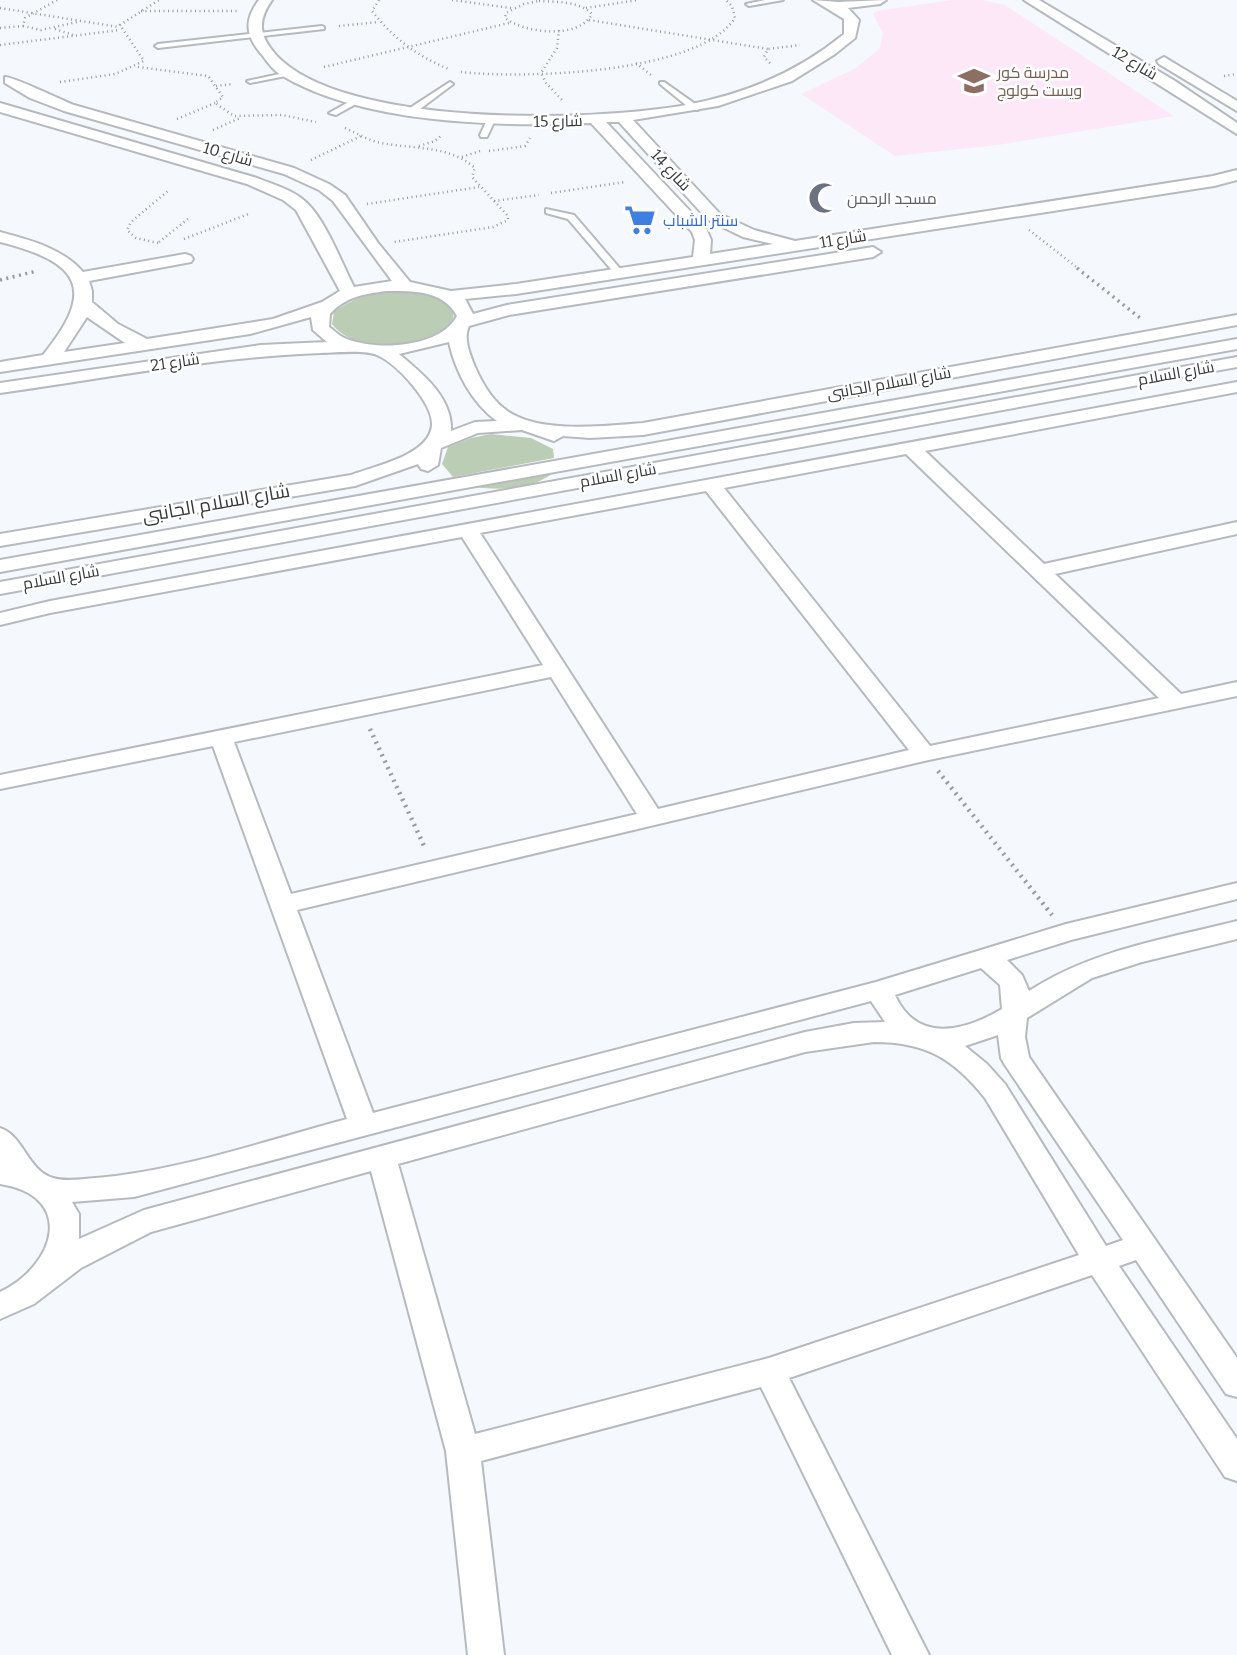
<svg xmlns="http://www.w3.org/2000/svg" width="1237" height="1655" font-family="Bitter,Cairo,serif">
  <rect width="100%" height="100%" fill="#f5f9fe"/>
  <path fill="#fce8f7" d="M952,0H982L1005,5L1174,116L998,145L895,156L801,94L856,68L880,48L883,33L873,14L877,11Z"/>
  <path fill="#bccdb5" d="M405,291C415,293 428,294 438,298C498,326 368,372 332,324L334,312C359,294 375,293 405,291Z
    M491,434L531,438L553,449L554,458L453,477L442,464L448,447L471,438Z
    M558,469C531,493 498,490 465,486Z"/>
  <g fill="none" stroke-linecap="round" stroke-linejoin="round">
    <defs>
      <path id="lane" d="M765,0H783L749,6L746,4Z
        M322,26L324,27V29L158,48L155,46L158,44Z
        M289,72L292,74L291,75L250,83L247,81Z
        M450,82L453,84L452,85L416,112H410V108Z
        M660,82H664L698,106V110H692L660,84Z
        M356,98L363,100L336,115L329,113Z
        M488,118L495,120L487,137H481L480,135Z
        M546,209L574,215L622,271V275H616L568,219L546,213Z"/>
      <path id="street" d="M259,0H272C257,21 259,36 276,55C344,128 593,122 686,105C745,94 798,72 844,34V19L813,0L838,2L886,0L880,4L848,8L859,20L855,38L835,54L792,81L718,106L633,120L720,214L754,230L795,241L1213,176L1237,170V180L1214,186L516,294L465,299L473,314L507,305L873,247L881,252L873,257L509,315L469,326C463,338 470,355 475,367C482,383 492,400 506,410C538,434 605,426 643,423L1237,315V325L643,435L590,438L563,436L554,441L522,430L478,433L441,448L438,465L428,471L421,469L418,464L355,486L0,546V534L351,475C375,466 430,455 432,425C433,403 398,365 379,356C366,349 336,353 321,353C214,357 107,378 0,393V383L261,345L327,342L313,330L311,317L250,334L0,372V362L43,355C97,289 80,262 0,242V232C30,240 62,248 83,272L185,254L191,256L193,259L191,262L89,281L92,291V302L118,324L147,339L273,319L322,302L340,291L296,210L283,200L247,184L0,112V103L257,178C274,185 294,190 307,203C327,223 341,262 354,287L392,281L333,201L319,190L284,174L64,111L30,98L5,83V77C12,76 61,100 74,105L294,168L329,184L345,195L378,243L410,282L451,291L516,284L693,257L695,240L692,232L591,123C499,127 362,124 281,75C274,71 268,63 263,56C246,37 243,21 259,0ZM606,122H619L708,220L743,237L773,244L710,254L711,240L706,228ZM386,291C413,291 443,290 457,316C440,348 377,351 347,339C340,337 335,331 329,327L330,314C345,297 364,294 386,291ZM87,317L125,343L64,352ZM449,342C455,371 472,403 497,421L475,422L451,431C453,398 422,373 399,354Z
        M1024,0H1039L1175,81L1237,123V134Z
        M1164,57L1237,101V111L1159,64L1157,61Z
        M1237,339V349L0,572V560Z
        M1237,357V367L0,594V582Z
        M1237,382V392L925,451L1044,564L1237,522V534L1055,574L1181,694L1237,682V696L924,761L297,910L373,1113L876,982L1066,924L1237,883V899L1071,940L1007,960L1022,975L1029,991C1092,950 1166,939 1237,921V939L1142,962L1092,978L1027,1018L1025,1037L1029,1057L1237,1358V1397L1226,1394L1136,1260L1119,1266L1237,1439V1481L1225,1477L1092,1275L789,1378L929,1655H892L761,1387L481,1461L504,1655H468L446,1451L371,1171L151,1232L81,1268L34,1304L0,1319V1292C55,1266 77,1196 0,1184V1128C24,1136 27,1170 53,1178C66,1182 82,1179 96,1178C179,1171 265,1141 347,1119L213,746L0,789V775L543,665L462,537L50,613L0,625V613L50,601ZM906,454L1159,698L930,746L724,488ZM706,491L909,750L658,809L480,533ZM551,677L637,814L291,894L234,742ZM981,968L1000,985L1002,1009C965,1031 917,1044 895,995ZM871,1001L885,1022L854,1023L805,1032L144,1210L79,1239V1214L72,1202L134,1197ZM998,1035L1001,1058L1005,1065L1123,1240L1106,1246L1005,1084L987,1064L965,1046ZM874,1042C925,1042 953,1058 985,1098L1079,1255L769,1358L475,1434L398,1164L805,1052Z"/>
    </defs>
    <use href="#lane" stroke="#b6babf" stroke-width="4"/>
    <use href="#street" stroke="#b6babf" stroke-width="4"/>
    <path stroke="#979a9e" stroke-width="2.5" stroke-dasharray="1 3.5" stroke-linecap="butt" d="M57,0L25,18L23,26L41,30L77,22
      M379,0L372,11C392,37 418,57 449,69
      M452,0L511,8
      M539,1C557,2 579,1 592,14C579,40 524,33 505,18L506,13L524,4Z
      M0,8L119,27
      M586,8L638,0
      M141,11H238
      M589,20L768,49
      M339,26L379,22
      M0,28L23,26
      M55,29L73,35
      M559,30L557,48L541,73L546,83L562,100
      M0,45L120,30
      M636,63L651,75
      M770,63L764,57L768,49L800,45
      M138,67L208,76L223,97L215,103L234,116L282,115L316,122
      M324,67L509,23
      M461,72C523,79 699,74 735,18L732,6L726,0
      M1224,76L1237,74
      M60,82L115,74L144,61L120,25L159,0
      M216,86L233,84
      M177,119L215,103
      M345,128C357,133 367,140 381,143C413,149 449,145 475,168L472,177L508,216V220L493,227L394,242
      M213,130L240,118
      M419,146L435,141L442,135
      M489,151L525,146L530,138
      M462,157L480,151
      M311,160L361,136
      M551,193L625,182
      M494,201L539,195
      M367,204L479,187
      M1029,230L1079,269
      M184,239L251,213
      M159,242L188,219
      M158,243L136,238L127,230L131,222L169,190"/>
    <path stroke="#979a9e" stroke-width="3.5" stroke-dasharray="2 4.5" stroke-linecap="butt" d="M1077,268L1140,318
      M0,280L37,271"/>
    <path stroke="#979a9e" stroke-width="4.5" stroke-dasharray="2 5" stroke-linecap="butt" d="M370,729L425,848
      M938,771L1052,915"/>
    <use href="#lane" fill="#fff" fill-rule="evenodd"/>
    <use href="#street" fill="#fff" fill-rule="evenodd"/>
  </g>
  <defs>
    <symbol id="school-bare" viewBox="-9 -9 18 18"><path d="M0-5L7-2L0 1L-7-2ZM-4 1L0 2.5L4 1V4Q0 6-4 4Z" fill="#8d6e63" stroke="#fff" stroke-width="2.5" paint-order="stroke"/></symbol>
    <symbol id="mosque-bare" viewBox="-9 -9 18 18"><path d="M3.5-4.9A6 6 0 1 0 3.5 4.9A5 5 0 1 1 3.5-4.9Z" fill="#6b7280" stroke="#fff" stroke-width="2.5" paint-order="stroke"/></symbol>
    <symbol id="supermarket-bare" viewBox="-9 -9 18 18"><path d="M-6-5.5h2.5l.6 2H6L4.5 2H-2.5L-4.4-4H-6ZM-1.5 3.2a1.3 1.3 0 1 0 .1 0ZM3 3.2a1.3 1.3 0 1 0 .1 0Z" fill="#3f7fe0" stroke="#fff" stroke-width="2.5" paint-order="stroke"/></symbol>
  </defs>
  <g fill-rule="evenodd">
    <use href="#school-bare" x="952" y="59" width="44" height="44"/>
    <use href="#mosque-bare" x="802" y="176" width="44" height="44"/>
    <use href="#supermarket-bare" x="618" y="198" width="44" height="44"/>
  </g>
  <g text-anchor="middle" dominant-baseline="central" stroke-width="5" stroke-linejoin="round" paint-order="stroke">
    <g font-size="16" fill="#36383a" stroke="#fff">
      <text transform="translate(1135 63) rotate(31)">شارع 12</text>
      <text transform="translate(558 121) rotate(-1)">شارع 15</text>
      <text transform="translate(228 154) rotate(16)">شارع 10</text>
      <text transform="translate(671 170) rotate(47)">شارع 14</text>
      <text transform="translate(843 239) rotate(-9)">شارع 11</text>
      <text transform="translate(175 362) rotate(-8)">شارع 21</text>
      <text transform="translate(1176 373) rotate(-10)">شارع السلام</text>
      <text transform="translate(889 383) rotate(-10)">شارع السلام الجانبى</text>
      <text transform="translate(618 475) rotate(-10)">شارع السلام</text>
      <text transform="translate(61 577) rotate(-10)">شارع السلام</text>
    </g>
    <g font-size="16" fill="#785e54" stroke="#fff" text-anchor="start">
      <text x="997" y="72">مدرسة كور<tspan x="997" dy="18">ويست كولوج</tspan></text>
    </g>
    <g font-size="16" fill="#5b616d" stroke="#fff" text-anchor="start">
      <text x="847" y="198">مسجد الرحمن</text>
    </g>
    <g font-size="16" fill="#366cbe" stroke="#fff" text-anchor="start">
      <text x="663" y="220">سنتر الشباب</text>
    </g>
    <g font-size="19" fill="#36383a" stroke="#fff">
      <text transform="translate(216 503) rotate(-10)">شارع السلام الجانبى</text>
    </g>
  </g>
</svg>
